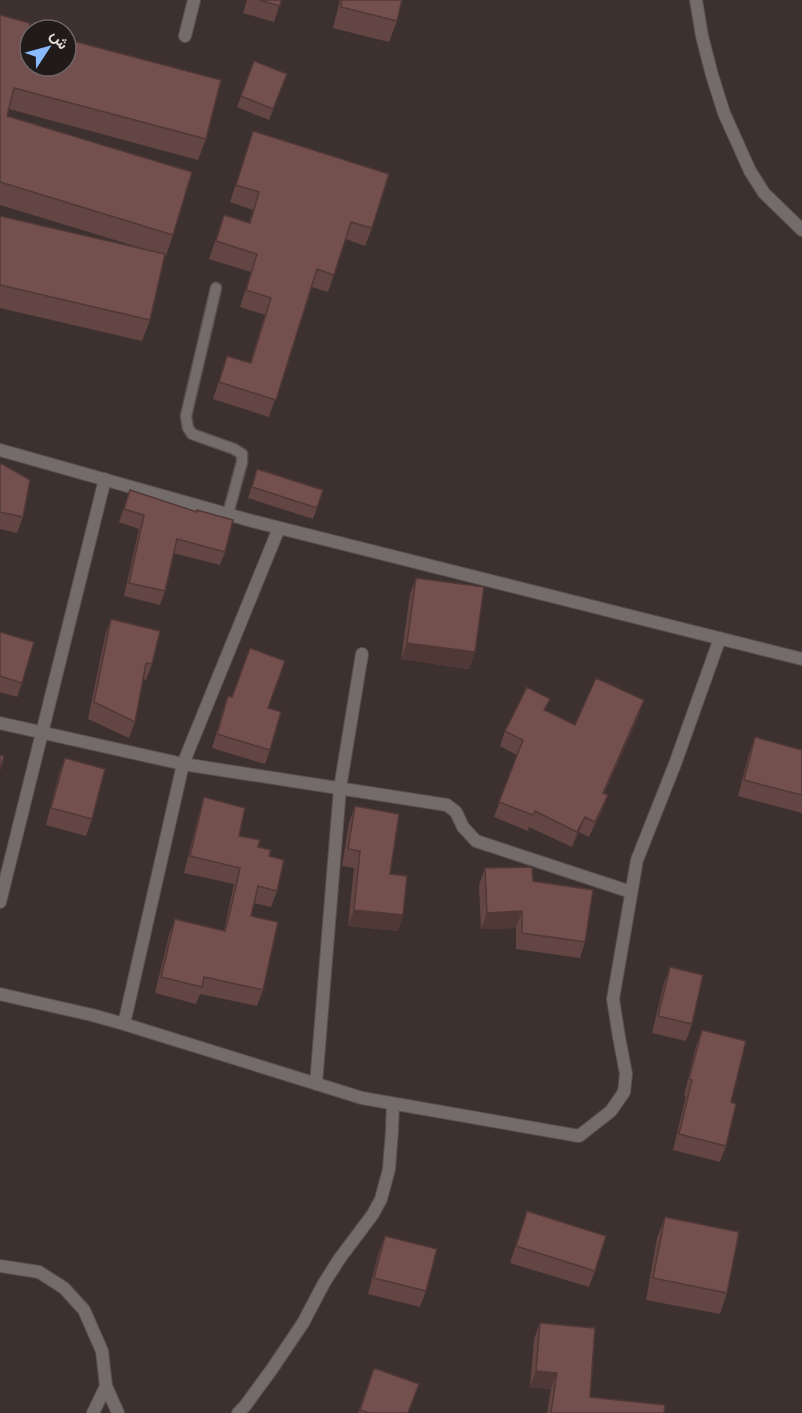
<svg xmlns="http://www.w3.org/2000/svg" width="802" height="1413" font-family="'Noto Sans',Vazirmatn,sans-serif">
  <rect width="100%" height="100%" fill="#3d3130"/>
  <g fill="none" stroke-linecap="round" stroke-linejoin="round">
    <defs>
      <path id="lane" d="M216,288L186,416L188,428L192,434L234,449L242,454V462L228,514"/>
      <path id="street" d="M696,0L702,36L712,75L724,113L750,171L764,193L802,230
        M185,36L194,0
        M0,450L252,521L802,659
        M0,723L183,764L447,805L456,812L463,827L476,841L631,892
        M0,902L105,479
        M0,994L92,1015L124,1024L362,1098L579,1136L611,1111L624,1092L626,1074L619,1037L613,999L637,860L675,764L720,638
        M124,1024L183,764L279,528
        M316,1084L340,788L362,654
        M0,1266L39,1272L64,1288L84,1310L102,1351L106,1386L118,1413
        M93,1413L106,1386
        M238,1413L245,1406L272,1369L303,1323L324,1283L340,1258L373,1214L381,1199L389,1169L392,1131L393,1104"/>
    </defs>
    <use href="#lane" stroke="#5b4f4e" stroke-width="13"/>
    <use href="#street" stroke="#5b4f4e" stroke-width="14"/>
    <use href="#lane" stroke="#736c6b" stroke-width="10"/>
    <use href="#street" stroke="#736c6b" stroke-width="12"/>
  </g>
  <path fill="#634543" d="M247,0H281L274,22L243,13Z
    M340,0H402L397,21L389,42L333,28Z
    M0,15L29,29L206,139L198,160L9,109L7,116L173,235L166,256L165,255L150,320L142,341L0,308V216L151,251L0,205Z
    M254,61L287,74L269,120L237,107Z
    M253,131L372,228L365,246L346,239L328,292L312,287L269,417L213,399L227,356L250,363L265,315L240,307L251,272L209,259L224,215L249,223L253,210L230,202Z
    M0,463L23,517L17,533L0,529Z
    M257,469L317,508L313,519L248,498Z
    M130,490L225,552L220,565L173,553L165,591L160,605L124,596L139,529L119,522Z
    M416,578L475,652L469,669L401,659L410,594Z
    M111,619L152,664L146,680L143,679L135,722L129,738L88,719L105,636Z
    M0,632L22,683L17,697L0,692Z
    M228,696L268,708L270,750L265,764L212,748L223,711Z
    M545,711L575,725L639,715L604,794L602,811L589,837L579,832L572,847L529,827L528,831L494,817L517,755L500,746L505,731Z
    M755,737L802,750V813L738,796L749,754Z
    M65,758L92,819L86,836L46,825L59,774Z
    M204,797L239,836L258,847L269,856L277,891L271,907L254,903L251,916L263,990L257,1006L200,994L196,1004L155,993L169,935L175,919L224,931L234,884L184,873L199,814Z
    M355,806L390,874L403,915L398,931L348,926L354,868L342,866L349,823Z
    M485,868L533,881L585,942L580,958L516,949V928L481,929L479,885Z
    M670,967L692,1024L686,1041L652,1033L664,983Z
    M702,1030L731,1102L726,1146L720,1162L673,1150L686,1096H684L696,1046Z
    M527,1211L595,1271L589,1287L510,1263Z
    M665,1217L727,1293L720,1314L646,1300L657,1238Z
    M385,1236L426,1291L420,1307L368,1294L379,1252Z
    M540,1323L590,1397L664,1413H547L551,1389L530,1387L534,1339Z
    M374,1368L408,1413H358Z"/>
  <path fill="#503837" d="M407,643L475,652L469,669L401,659Z
    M644,700L639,715L597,809L603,793Z
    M608,795L602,811L589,837L595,822Z
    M585,817L579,832L572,847L577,832Z
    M354,910L403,915L398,931L348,926Z
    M522,911L516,928L481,929L487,913Z
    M536,1371L557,1373L551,1389L530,1387Z"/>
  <path fill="#73504e" stroke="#503837" stroke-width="1.5" d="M259,0H281L280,6Z
    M342,0H402L397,21L341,7Z
    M0,15L30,23L29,29L32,30H30V66H66V39L221,80L206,139L14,88L7,116L192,172L173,235L0,182Z
    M254,61L287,74L273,109L241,96Z
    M253,131L389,174L372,228L351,222L334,275L317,269L276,400L219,382L227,356L251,363L271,298L246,290L257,254L216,241L224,215L250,223L259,192L236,185Z
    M0,216L165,254L150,320L0,285Z
    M0,463L30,480L23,517L0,512Z
    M257,469L323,490L317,508L252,487Z
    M130,490L197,512V510L233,520L225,552L177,539L165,591L129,583L144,515L124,509Z
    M416,578L484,587L475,652L407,643Z
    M111,619L160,631L152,664L146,663L135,722L94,702Z
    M0,632L34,642L22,683L0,676Z
    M250,648L285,661L268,708L281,712L270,750L217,734L228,696L232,697Z
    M596,678L644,700L603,793L608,795L595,822L585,817L577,832L535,811L533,815L499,802L523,740L505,731L527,687L550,699L544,710L575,725Z
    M755,737L802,750V795L744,780Z
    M0,755L4,756L0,770Z
    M65,758L105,769L92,819L51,808Z
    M204,797L245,808L239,836L260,840L258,847L271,850L269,856L284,860L277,891L258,886L251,916L278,922L263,990L204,977L202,987L161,977L175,919L225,931L230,912L240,868L190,856Z
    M355,806L399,814L390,874L407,876L403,915L354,910L360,851L348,849Z
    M532,867L533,881L593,890L585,942L522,933V911L487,913L485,868Z
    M670,967L703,975L692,1024L658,1016Z
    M702,1030L746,1041L731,1102L736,1104L726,1146L679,1134L692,1080L689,1079Z
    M527,1211L606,1236L595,1271L516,1246Z
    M665,1217L739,1232L727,1293L653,1278Z
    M385,1236L437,1249L426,1291L374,1278Z
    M540,1323L595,1328L590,1397L665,1405L664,1413H551L557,1373L536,1371Z
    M374,1368L419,1384L408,1413H369L360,1410Z"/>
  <g transform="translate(48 48) rotate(54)"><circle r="28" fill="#201a1a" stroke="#6d6666" stroke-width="1.5"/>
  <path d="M0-4.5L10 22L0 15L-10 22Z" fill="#89bafc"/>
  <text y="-9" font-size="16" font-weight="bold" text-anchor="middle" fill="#e1d9d8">ش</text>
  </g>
</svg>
